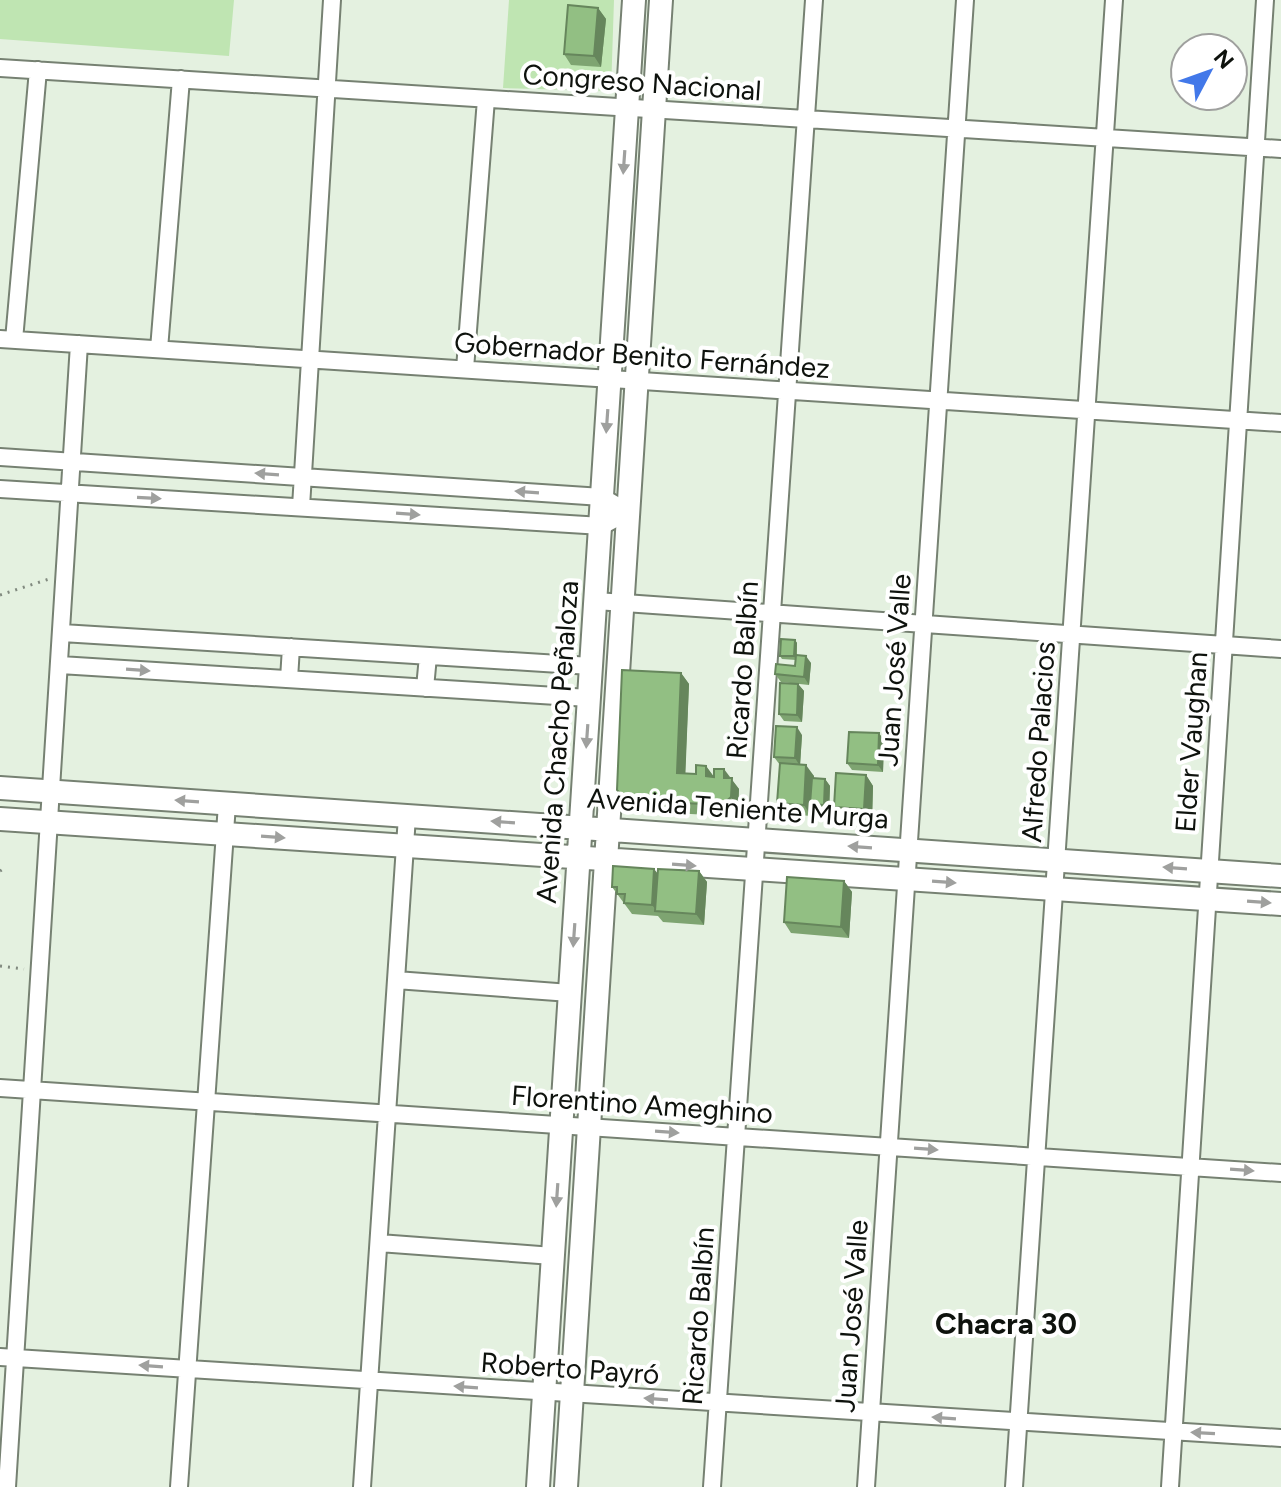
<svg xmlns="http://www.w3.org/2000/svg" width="1281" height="1487" font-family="Figtree,sans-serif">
  <rect width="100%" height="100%" fill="#e4f1e0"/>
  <path fill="#bfe5b2" d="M0,0H234L229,56L0,39Z
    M509,0H614L611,91L503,88Z"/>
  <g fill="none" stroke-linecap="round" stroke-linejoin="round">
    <defs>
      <path id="street" d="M0,68L1281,149
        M0,339L1281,423
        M14,340L38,70
        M159,349L181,79
        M465,369L486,99
        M0,457L602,497L628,512
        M0,489L602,526L628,512
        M301,507L332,0
        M596,601L1281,649
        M62,633L591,666
        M60,665L589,698
        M289,679L291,647
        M425,688L428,656
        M396,980L570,993
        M0,1088L1281,1173
        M379,1243L553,1256
        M0,1357L1281,1438
        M7,1487L79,344
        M179,1487L227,804
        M362,1487L407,816
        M712,1487L814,0
        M866,1487L965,0
        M1014,1487L1114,0
        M1170,1487L1265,0"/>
      <path id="secondary" d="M0,788L1281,876
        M0,819L1281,904
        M538,1487L634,0
        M566,1487L661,0"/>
    </defs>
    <use href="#street" stroke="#768172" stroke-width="20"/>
    <use href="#secondary" stroke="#768172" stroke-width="26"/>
    <path stroke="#818a7f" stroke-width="3" stroke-dasharray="2 6" stroke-linecap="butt" d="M0,595L49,579
      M0,871L6,867
      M0,966L24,969"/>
    <use href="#street" stroke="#fff" stroke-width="16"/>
    <use href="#secondary" stroke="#fff" stroke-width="22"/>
  </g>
  <path fill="#7ea471" d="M598,8L606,19L601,67L571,65L564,54Z
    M795,640L797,643V655L811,663L809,685L781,682L775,674L795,666L796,660L782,659L780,656Z
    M681,673L689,684L685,773L696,774L706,766L714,777L730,778L739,789L738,808L729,816L633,811L617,790Z
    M798,684L804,691L802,722L784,721L779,714Z
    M879,733L884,741L883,772L852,770L847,763Z
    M802,735L800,765L814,776V778L825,779L830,786L829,812H815L812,807L811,816L784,814L777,803L780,765L774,757Z
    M866,775L873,786L872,820L842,818L834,807Z
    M654,869L658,874L699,871L707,882L704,925L663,922L658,916L632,914L612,887Z
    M844,881L852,892L849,938L791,933L784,922Z"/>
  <path fill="#66865c" d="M598,8L606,19L601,67L594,56Z
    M795,640L797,643L796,660L794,656Z
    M806,656L811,663L809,685L804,677Z
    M681,673L689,684L685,784L677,773Z
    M798,684L804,691L802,722L797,715Z
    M797,727L802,735L800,766L795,758Z
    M879,733L884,741L883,772L878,765Z
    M806,765L814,776L812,804H810L812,807L811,816L804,805Z
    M706,766L714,777L706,776Z
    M724,769L739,789L738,808L731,797L724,778Z
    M866,775L873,786L872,820L864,809Z
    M825,779L830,786L829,812L824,805Z
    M654,869L662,880L657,911L652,905Z
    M699,871L707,882L704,925L696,914Z
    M844,881L852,892L849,938L841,927Z"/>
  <path fill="#92bf83" stroke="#66865c" stroke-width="2" d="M568,5L598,8L594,56L564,54Z
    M781,639L795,640L794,656H780Z
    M796,655L806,656L804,677L775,674L776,664L795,666Z
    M622,670L681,673L677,773L696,774V765L706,766V776L714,777V769H724V778H732L731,797L722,805L626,800L617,790Z
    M780,683L798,684L797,715L779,714Z
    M776,726L797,727L795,758L774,757Z
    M849,732L879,733L878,765L847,763Z
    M780,763L806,765L804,805L777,803Z
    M836,773L866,775L864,809L834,807Z
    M812,778L825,779L824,805L810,804Z
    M613,866L654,869L652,905L624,903L625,894H617V887H612Z
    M658,869L699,871L696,914L655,911Z
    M787,877L844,881L841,927L784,922Z"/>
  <defs><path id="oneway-solid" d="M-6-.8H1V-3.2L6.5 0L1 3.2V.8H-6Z" transform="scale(2)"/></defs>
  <g fill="#9fa09e">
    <use href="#oneway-solid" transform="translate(624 162) rotate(94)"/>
    <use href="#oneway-solid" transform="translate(607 421) rotate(94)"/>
    <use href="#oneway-solid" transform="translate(267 474) rotate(-176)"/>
    <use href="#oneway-solid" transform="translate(527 492) rotate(-176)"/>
    <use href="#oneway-solid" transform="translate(149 498) rotate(3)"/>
    <use href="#oneway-solid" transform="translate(408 514) rotate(4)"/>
    <use href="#oneway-solid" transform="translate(138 670) rotate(4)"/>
    <use href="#oneway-solid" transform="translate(587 736) rotate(94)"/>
    <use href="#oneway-solid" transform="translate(187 801) rotate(-176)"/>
    <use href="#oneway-solid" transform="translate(503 822) rotate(-176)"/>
    <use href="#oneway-solid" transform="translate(273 837) rotate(4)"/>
    <use href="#oneway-solid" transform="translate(860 847) rotate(-176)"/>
    <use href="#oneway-solid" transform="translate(684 865) rotate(4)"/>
    <use href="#oneway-solid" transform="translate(1175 868) rotate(-176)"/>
    <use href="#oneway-solid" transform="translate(944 882) rotate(4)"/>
    <use href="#oneway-solid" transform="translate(1259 902) rotate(4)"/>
    <use href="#oneway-solid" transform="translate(574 935) rotate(94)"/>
    <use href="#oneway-solid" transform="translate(667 1132) rotate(4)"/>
    <use href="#oneway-solid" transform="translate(926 1149) rotate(4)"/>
    <use href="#oneway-solid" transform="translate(1242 1170) rotate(4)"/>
    <use href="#oneway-solid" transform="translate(557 1195) rotate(94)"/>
    <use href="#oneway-solid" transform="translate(151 1366) rotate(-176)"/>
    <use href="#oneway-solid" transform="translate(466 1387) rotate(-176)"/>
    <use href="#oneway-solid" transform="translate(656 1399) rotate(-176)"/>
    <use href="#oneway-solid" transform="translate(944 1418) rotate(-176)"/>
    <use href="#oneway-solid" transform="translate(1203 1433) rotate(-177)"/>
  </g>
  <g text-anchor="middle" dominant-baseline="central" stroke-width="8" stroke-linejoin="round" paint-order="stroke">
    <g font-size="28" fill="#0e120d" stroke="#fff">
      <text transform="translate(642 82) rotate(4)">Congreso Nacional</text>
      <text transform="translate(642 355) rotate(4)">Gobernador Benito Fernández</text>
      <text transform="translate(742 670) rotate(-86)">Ricardo Balbín</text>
      <text transform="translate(894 670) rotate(-86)">Juan José Valle</text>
      <text transform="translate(557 742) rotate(-86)">Avenida Chacho Peñaloza</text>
      <text transform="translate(1038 742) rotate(-86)">Alfredo Palacios</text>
      <text transform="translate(1191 742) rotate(-86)">Elder Vaughan</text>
      <text transform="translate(738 808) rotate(4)">Avenida Teniente Murga</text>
      <text transform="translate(642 1104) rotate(4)">Florentino Ameghino</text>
      <text transform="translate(698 1316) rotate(-86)">Ricardo Balbín</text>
      <text transform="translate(851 1316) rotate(-86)">Juan José Valle</text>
      <text transform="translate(570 1368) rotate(4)">Roberto Payró</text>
    </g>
    <g font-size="30" font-weight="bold" fill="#0e120d" stroke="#fff">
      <text x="1006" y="1323">Chacra 30</text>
    </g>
  </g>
  <g transform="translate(1209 72) rotate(49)"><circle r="38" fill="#ffffff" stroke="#9fa09e" stroke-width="2"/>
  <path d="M0-6L14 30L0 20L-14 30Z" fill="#4278e9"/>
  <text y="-12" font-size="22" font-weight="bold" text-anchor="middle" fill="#0e120d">N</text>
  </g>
</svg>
